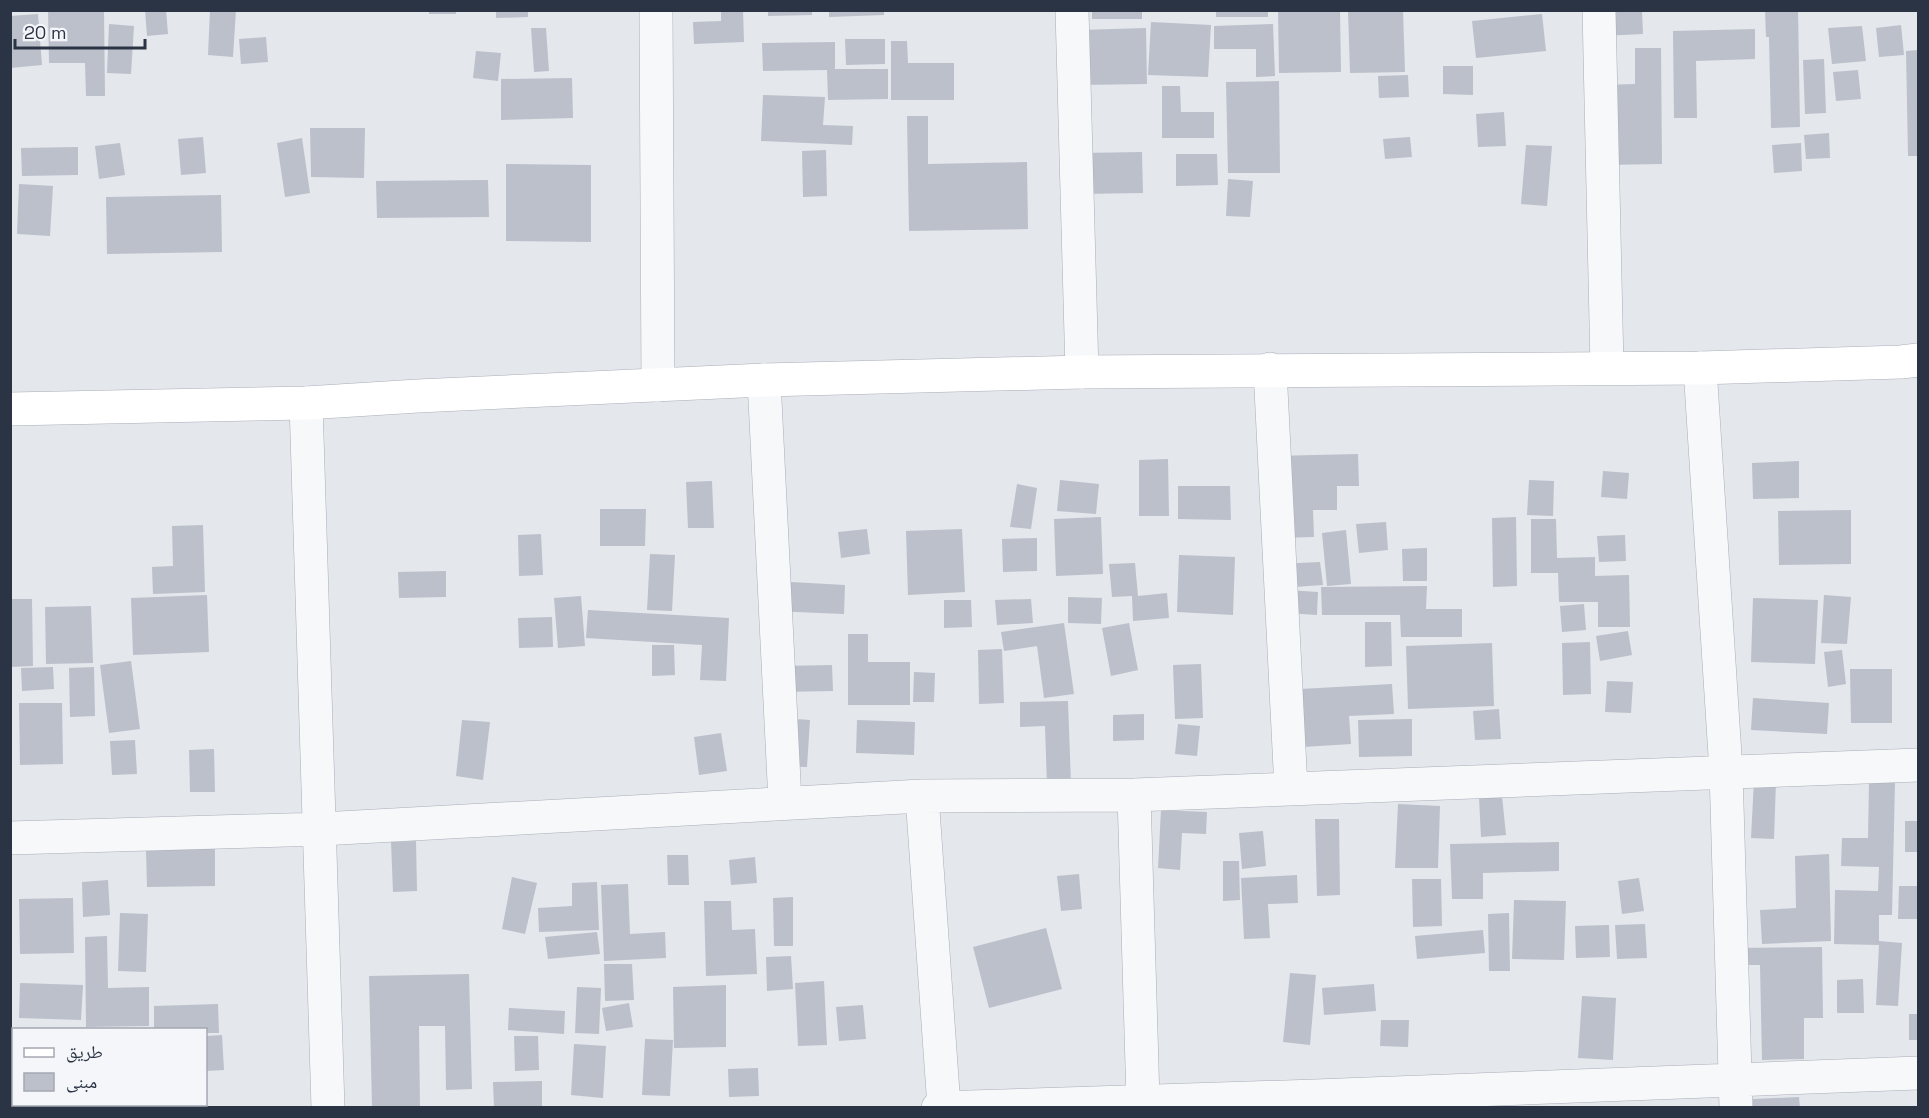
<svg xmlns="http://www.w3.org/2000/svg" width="1929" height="1118" font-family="'Space Grotesk','Noto Naskh Arabic',sans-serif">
<rect width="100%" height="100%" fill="#e4e7ec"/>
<!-- building -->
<path fill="#bbc0ca" d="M48,10H104L105,96H86L85,63H49Z
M145,10H166L168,34L147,36Z
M210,10H236L233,57L208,55Z
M429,10H456V14H429Z
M496,10H528V17L496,18Z
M721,10H743L744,42L694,44L693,22L721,21Z
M768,10H812V15L768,16Z
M829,10H884V15L829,17Z
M1092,10H1142V19H1092Z
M1216,10H1268V17H1216Z
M1278,10H1340L1341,72L1279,73Z
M1348,10H1403L1405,72L1350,73Z
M1601,10H1642L1643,34L1602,36Z
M1765,10H1798L1800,127L1771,128L1769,37H1766Z
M38,14L42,65L10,68V16Z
M1542,14L1546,51L1476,58L1472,21Z
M1151,22L1211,25L1208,77L1148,75Z
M109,24L134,26L131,74L107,73Z
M1273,24L1275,76L1256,77V49H1214V26Z
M1901,25L1904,55L1879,57L1876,28Z
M1862,26L1866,61L1832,64L1828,28Z
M531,28H546L549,71L534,72Z
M1146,28L1147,84L1081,85L1080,30Z
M1755,29V59L1696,61L1697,118H1674L1673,31Z
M266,37L268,62L241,64L239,39Z
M845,39H885V64L846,65Z
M891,41H907L908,63H954V100H891Z
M835,42V69H888V99L828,100L827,70L763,71L762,43Z
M1635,48H1661L1662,164L1602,165V85L1635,84Z
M1918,50V156H1908L1906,51Z
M476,51L501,53L498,81L473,78Z
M1824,59L1826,113L1805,114L1803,60Z
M1443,66H1473V95L1443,94Z
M1858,70L1861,99L1836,101L1833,72Z
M1408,75L1409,97L1379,98L1378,76Z
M572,78L573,118L501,120V79Z
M1279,81L1280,173H1228L1226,82Z
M1162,86H1180L1181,112H1214V138H1162Z
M763,95L825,97L823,125L853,126L852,145L761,141Z
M1504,112L1506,146L1478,147L1476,114Z
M907,116H928V164L1027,162L1028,229L909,231Z
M310,128H365L364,178L311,177Z
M1829,133L1830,158L1806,159L1804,135Z
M203,137L206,173L181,175L178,139Z
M1410,137L1412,157L1385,159L1383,139Z
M302,138L310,193L285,197L277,143Z
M120,143L125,175L99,179L95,146Z
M1801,143L1802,171L1774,173L1772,145Z
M1526,145L1552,146L1547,206L1521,204Z
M78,147V175L22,176L21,148Z
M826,150L827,196L803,197L802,151Z
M1142,152L1143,193L1081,194L1080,153Z
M1176,154H1217L1218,185L1176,186Z
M506,164L591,165V242L506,241Z
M1228,179L1253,181L1250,217L1226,216Z
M488,180L489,217L377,218L376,181Z
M19,184L53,186L50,236L17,234Z
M221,195L222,252L107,254L106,197Z
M1358,454L1359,486H1337V510H1313L1314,537L1274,538L1273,456Z
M1168,459L1169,516H1139V460Z
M1799,461V498L1753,499L1752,463Z
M1603,471L1629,473L1627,499L1601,497Z
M1060,480L1099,484L1096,514L1057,511Z
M1529,480L1554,481L1553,516L1527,515Z
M712,481L714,528H688L686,482Z
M1017,484L1037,488L1031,529L1010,527Z
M1178,486H1230L1231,520L1178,519Z
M600,509H646L645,546H600Z
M1851,510V564L1779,565L1778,511Z
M1101,517L1103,574L1056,576L1054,519Z
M1516,517L1517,586L1493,587L1492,518Z
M1531,519H1556L1557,558L1595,557V576L1629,575L1630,627H1598V602H1559L1558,573H1531Z
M1386,522L1388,550L1359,553L1356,524Z
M203,525L205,592L153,594L152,567L173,566L172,526Z
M867,529L870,554L841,558L838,532Z
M962,529L965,592L908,595L906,531Z
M1346,530L1351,584L1327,586L1322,533Z
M541,534L543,575L519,576L518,535Z
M1625,535L1626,561L1599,562L1597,536Z
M1037,538V571L1003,572L1002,539Z
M1427,548V581H1403L1402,549Z
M650,554L675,555L672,611L647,610Z
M1179,555L1235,557L1233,615L1177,612Z
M1320,562L1323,585L1280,588L1278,564Z
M1135,563L1138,596L1167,593L1169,618L1133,621L1132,596L1112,597L1109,564Z
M446,571V597L399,598L398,572Z
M773,581L845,585L844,614L772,611Z
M1427,586L1426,609H1462V637H1401L1400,615H1322L1321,587Z
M1287,590L1318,592L1317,615L1285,613Z
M207,595L209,652L133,655L131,598Z
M1824,595L1851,597L1847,644L1821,643Z
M581,596L585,646L558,648L554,598Z
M1068,597L1102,598L1101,624L1068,623Z
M1753,598L1818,600L1815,664L1751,662Z
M10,599H32L33,666L10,667Z
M1031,599L1033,623L997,625L995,600Z
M944,600H971L972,627L944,628Z
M1584,604L1586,630L1562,632L1560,606Z
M91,606L93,663L46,664L45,607Z
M588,610L729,618L726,681L700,680L702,645L586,638Z
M552,617L553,647L519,648L518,618Z
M1365,622H1391L1392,666L1365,667Z
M1064,623L1074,694L1044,698L1037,646L1004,651L1001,632Z
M1129,623L1138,670L1111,676L1102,628Z
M1628,631L1632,655L1600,661L1596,636Z
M848,634H868V662H910V705H848Z
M1590,642L1591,694L1563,695L1562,643Z
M1492,643L1494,706L1408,709L1406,646Z
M652,645H674L675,675L652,676Z
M1002,649L1004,703L979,704L978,650Z
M1842,650L1846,684L1828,687L1824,652Z
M131,661L140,729L109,733L100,665Z
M1201,664L1203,718L1175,719L1173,665Z
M832,665L833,691L780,692V666Z
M53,667L54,689L22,691L21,668Z
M94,667L95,716L70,717L69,668Z
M1850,669H1892V723H1851Z
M914,672L935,673L934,702H913Z
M1607,681L1633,682L1631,713L1605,712Z
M1392,684L1394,714L1349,716L1351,744L1303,747L1300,689Z
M1753,698L1829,703L1827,734L1751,730Z
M1068,701L1071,784L1047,785L1045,726L1020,727V702Z
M19,703H62L63,764L20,765Z
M1499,709L1501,739L1475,740L1473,711Z
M1144,714V740L1113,741V715Z
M782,718L810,720L807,767L779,766Z
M1412,719V756L1359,757L1358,720Z
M462,720L490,722L483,780L456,776Z
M857,720L915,722L914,755L856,753Z
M1178,724L1200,726L1197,756L1175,754Z
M721,733L727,771L699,775L694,737Z
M135,740L137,774L112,775L110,741Z
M214,749L215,792H190L189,750Z
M1754,780L1776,781L1774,839L1751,838Z
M1869,781H1895L1892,915H1879V941L1902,943L1898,1006L1876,1005L1879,945L1834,944L1835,890L1878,891L1879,867L1841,866L1842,838H1868Z
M1502,796L1506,835L1481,837L1479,798Z
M1398,804L1440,806L1438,868H1395Z
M1161,810L1207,812L1206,834L1182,833L1180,870L1158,868Z
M1315,819H1339L1340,895L1317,896Z
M1905,821H1918V852H1905Z
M1263,831L1266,866L1242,869L1239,833Z
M416,841L417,891L393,892L391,842Z
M1559,842V871L1483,873V899H1452L1450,844Z
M215,848V886L147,887L146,850Z
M1829,854L1831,941L1762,944L1760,910L1796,908L1795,856Z
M667,855H688L689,885H668Z
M755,857L757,883L731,885L729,860Z
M1223,861H1239L1240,900L1223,901Z
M1079,874L1082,909L1061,911L1057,876Z
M1297,875L1298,903L1268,904L1270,938L1244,939L1241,878Z
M512,877L537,883L525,934L502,929Z
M1639,878L1644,911L1622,914L1618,881Z
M1412,879H1441L1442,926L1413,927Z
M108,880L110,915L83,917L82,882Z
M597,882L599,930L539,932L538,908L572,906V883Z
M628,884L630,934L665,932L666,958L604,961L601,885Z
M1899,886H1918V919H1898Z
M793,897V946H774L773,898Z
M73,898L74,953L20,954L19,899Z
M1514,900L1566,901L1564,960L1512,959Z
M704,901H731L732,930L755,929L757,974L706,976Z
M120,913L148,914L146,972L118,971Z
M1509,913L1510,971H1489L1488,914Z
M1645,924L1647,958L1617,959L1615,925Z
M1609,925L1610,957L1576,958L1575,926Z
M1046,928L1062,989L989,1008L973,947Z
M1483,930L1485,953L1417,959L1415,936Z
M597,932L600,954L548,959L545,937Z
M107,936L108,988L149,987V1026L86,1027L85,937Z
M1822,947L1823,1018H1804V1059L1762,1060L1760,965H1732V948Z
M791,956L793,989L767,991L766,957Z
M604,964H632L634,1000L605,1001Z
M1290,973L1316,975L1310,1045L1283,1042Z
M469,974L472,1089L446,1090L445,1026H419L420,1108H372L369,976Z
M1863,979L1864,1013H1837V980Z
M824,981L827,1045L798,1046L795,983Z
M20,983L83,985L81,1020L19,1018Z
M1374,984L1376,1011L1324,1015L1322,988Z
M726,985V1047L674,1048L673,987Z
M577,987L601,988L599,1034L575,1033Z
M1582,996L1616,998L1613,1060L1578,1058Z
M629,1003L633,1027L606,1031L602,1008Z
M218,1004L219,1033H206V1030H154V1006Z
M863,1005L866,1039L839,1041L836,1007Z
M509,1008L565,1011L564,1034L508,1030Z
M1909,1014H1918V1040H1909Z
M1381,1020H1409L1408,1047L1380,1046Z
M222,1035L224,1070L206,1071V1036Z
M514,1036H538L539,1070L515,1071Z
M645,1039L673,1040L670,1096L642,1095Z
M574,1044L606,1046L603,1098L571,1095Z
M758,1068L759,1096L729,1097L728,1069Z
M542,1081V1108H494L493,1082Z
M1799,1097L1800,1108H1753V1099Z"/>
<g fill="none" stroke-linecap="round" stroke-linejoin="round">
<!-- street casing -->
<g stroke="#a9aeb7" stroke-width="34">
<path id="street" d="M656,10L658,385
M1072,10L1082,372
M1599,10L1607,367
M1700,368L1726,771L1736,1108
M1270,369L1291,789
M764,380L785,802
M306,403L328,1108
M1134,795L1143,1100
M922,796L944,1107
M10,838L321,829L922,796L1134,795L1918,765
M938,1108L1315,1096L1918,1073"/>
</g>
<!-- secondary casing -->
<g stroke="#a9aeb7" stroke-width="34">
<path id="secondary" d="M10,409L306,403L418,396L764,380L1082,372L1700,368L1901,362L1918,360"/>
</g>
<!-- street -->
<use href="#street" stroke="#f7f8fa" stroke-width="33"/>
<!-- secondary -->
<use href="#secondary" stroke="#fff" stroke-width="33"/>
</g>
<!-- border -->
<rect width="1929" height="1118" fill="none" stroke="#2b3445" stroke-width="24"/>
<!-- legend -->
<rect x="12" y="1028" width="195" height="78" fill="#f4f6f9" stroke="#a4a8b1" stroke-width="1.5"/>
<rect x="24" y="1048" width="30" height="9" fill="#ffffff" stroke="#a4a8b1" stroke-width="1.5"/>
<text x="66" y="1058" font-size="18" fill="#2b3445">طريق</text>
<rect x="24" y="1073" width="30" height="18" fill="#bbc0ca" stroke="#a4a8b1" stroke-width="1.5"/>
<text x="66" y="1088" font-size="18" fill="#2b3445">مبنى</text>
<!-- scale -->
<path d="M15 39v9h130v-9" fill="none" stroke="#2b3445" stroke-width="3"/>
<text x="24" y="39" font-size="18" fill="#2b3445" stroke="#f4f6f9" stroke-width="4.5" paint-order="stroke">20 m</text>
</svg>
